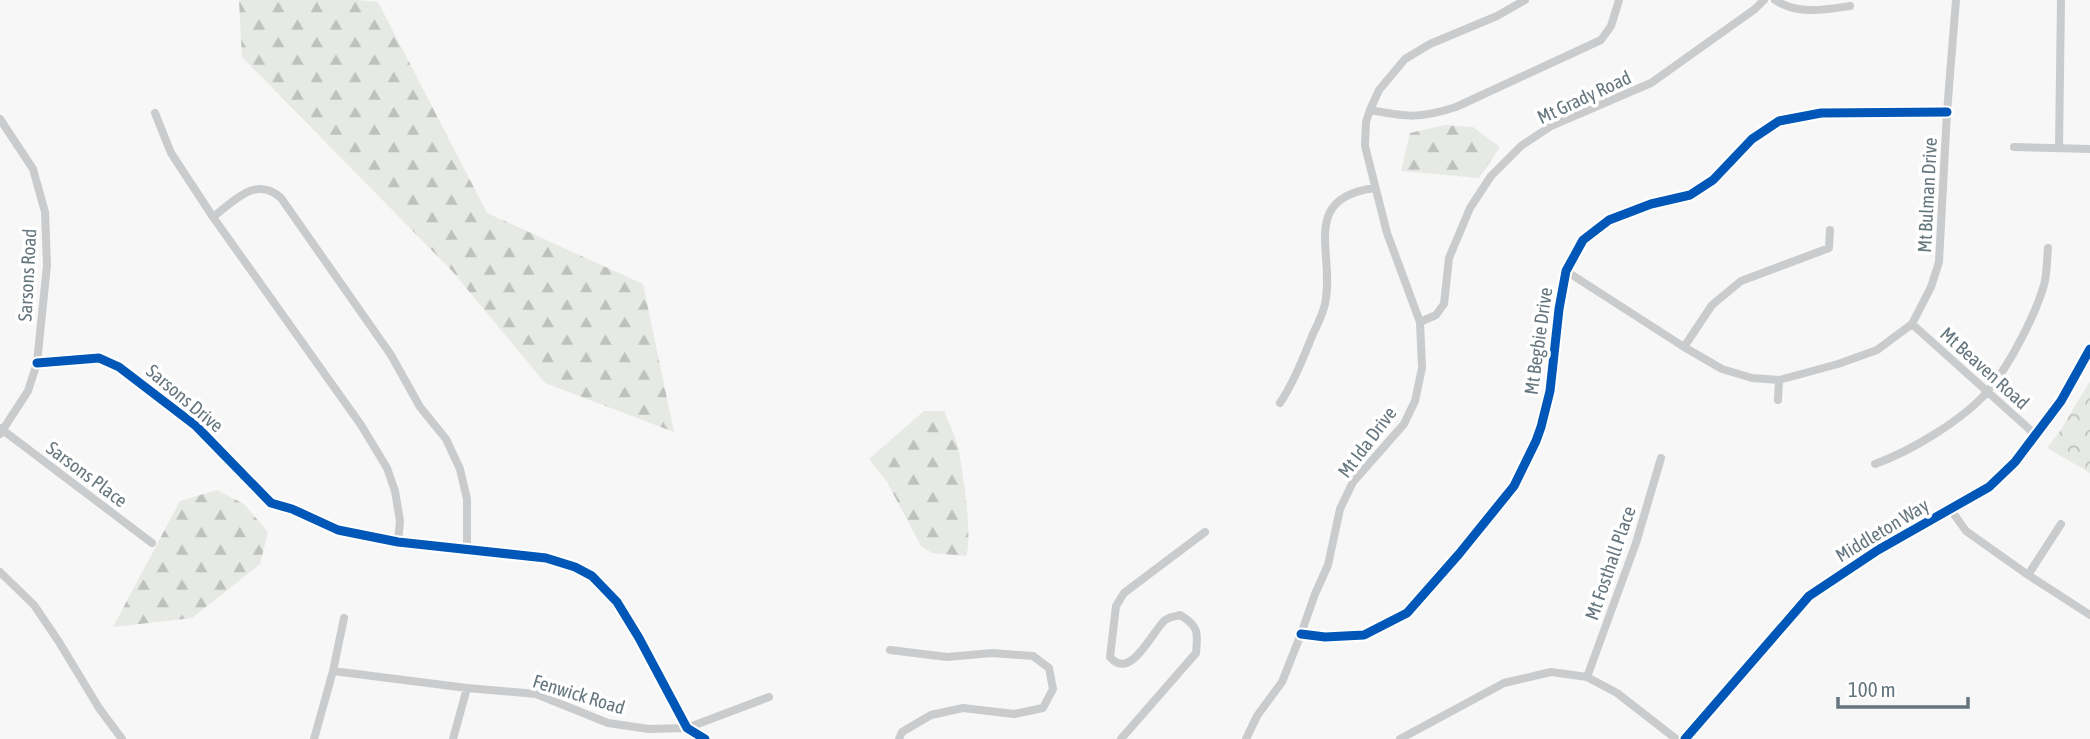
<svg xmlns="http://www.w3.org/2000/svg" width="2090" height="739" font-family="'Asap Condensed',sans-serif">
<defs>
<pattern id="forest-firs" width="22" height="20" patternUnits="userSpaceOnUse" patternTransform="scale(1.75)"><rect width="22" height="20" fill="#e6e9e4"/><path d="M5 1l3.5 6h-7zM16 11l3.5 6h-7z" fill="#bec1be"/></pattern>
<pattern id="park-crowns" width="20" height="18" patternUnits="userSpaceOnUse" patternTransform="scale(1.75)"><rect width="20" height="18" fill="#e6e9e4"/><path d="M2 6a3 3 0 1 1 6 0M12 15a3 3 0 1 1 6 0" fill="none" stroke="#bec1be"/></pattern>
</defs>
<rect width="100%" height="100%" fill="#f7f7f7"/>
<!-- forest -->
<path fill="url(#forest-firs)" d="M239,0H357L378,2L487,213L643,284L674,432L545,383L453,272L242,57Z
M1445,125L1473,127L1500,147L1479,178L1401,171L1410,133Z
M924,411H944C949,424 957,438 959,452C963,471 973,541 966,556L932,553L921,546L887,482L869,459Z
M217,490L244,504L268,532L260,564L192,618L113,627L180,501Z"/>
<!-- park -->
<path fill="url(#park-crowns)" d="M2090,381V473L2047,448L2060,431Z"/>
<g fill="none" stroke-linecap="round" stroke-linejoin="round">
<!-- street -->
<path stroke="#cacbcc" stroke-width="8" d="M1775,0C1798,15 1824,10 1850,6
M1370,110C1408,117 1419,119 1456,107L1601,40L1611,26L1619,0
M155,113L171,153L213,217L361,425L387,468L395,491L400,521L398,542
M0,119L33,169L45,212L47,265L37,363L28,391L0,434
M2014,147L2090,149
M2059,148L2061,0
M213,217C234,201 256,175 281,198L391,355L420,407L446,439L460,469L467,499V549
M1566,271L1684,347L1722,369L1752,378L1779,380L1838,364L1877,350L1912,324L1931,287L1939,262L1947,112L1956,0
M1420,322L1436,315L1444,304L1449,258L1470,208L1491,176L1521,146L1551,126L1651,83L1755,9L1764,0
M1912,324L2037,436
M1684,347L1712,305L1741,281L1829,248L1830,230
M37,363L99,358L119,367L196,426L271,503L292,509L338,530L398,542L546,558L575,567L592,576L617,602L639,638L687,728L705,739
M1778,400L1779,380
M1280,403C1294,382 1303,358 1313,334C1317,325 1323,314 1325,304C1336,254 1298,198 1375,188
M0,428L152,543
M1875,464C1911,451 1963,420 1988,391C2009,366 2037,313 2045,281C2047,270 2047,259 2048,248
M1951,510L1966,531L2028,575L2090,615
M0,572L34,605L59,642L99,708L122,739
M2028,575L2061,524
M1301,634L1325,637L1364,635L1407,613L1459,554L1514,486L1536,441L1541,427L1550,391L1559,309L1566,271L1583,240L1609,220L1651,204L1690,195L1713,180L1752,139L1779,121L1821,113L1947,112
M890,650L947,657L992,653L1033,656L1049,668L1053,689L1043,708L1014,714L963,708L931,715L902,732L899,739
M333,671L467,688L536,694L608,723L649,729L687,728L769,697
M1587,677L1636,543L1661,458
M314,739L333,671L344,618
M453,739L467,688
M1121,739L1196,653C1198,633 1199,626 1180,615C1174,617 1168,617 1164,621C1151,634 1130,681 1110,657L1116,606L1124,593L1205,532
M1246,739L1257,716L1282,682L1301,634L1315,594L1328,565L1340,509L1353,482L1404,424L1415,401L1422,368L1420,322L1387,233L1365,146L1366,122L1370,110L1379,90L1405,59L1430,44L1497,16L1525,0
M1400,739L1504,683L1551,672L1587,677L1617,693L1676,739"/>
<!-- secondary -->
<path stroke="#dedfe0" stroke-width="12" d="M1685,739L1809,596L1878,550L1989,487L2015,462L2061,401L2090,349"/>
<!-- cycleway casing -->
<g stroke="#fff" stroke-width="13">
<path id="cycleway" d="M37,363L99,358L119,367L196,426L271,503L292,509L338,530L398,542L546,558L575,567L592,576L617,602L639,638L687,728L705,739
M1301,634L1325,637L1364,635L1407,613L1459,554L1514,486L1536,441L1541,427L1550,391L1559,309L1566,271L1583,240L1609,220L1651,204L1690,195L1713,180L1752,139L1779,121L1821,113L1947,112
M1685,739L1809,596L1878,550L1989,487L2015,462L2061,401L2090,349"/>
</g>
<!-- cycleway -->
<use href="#cycleway" stroke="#0057b8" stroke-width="9"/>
</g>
<g text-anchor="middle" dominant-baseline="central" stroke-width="7" stroke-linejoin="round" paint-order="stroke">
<!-- street labels -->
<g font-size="19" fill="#65767f" stroke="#fff">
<text transform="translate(1584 97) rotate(-25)">Mt Grady Road</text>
<text transform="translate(1927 195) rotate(-87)">Mt Bulman Drive</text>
<text transform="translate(27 275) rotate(-87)">Sarsons Road</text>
<text transform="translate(1538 341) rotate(-82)">Mt Begbie Drive</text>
<text transform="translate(1985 368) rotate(42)">Mt Beaven Road</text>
<text transform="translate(185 398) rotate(40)">Sarsons Drive</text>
<text transform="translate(1367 442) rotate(-53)">Mt Ida Drive</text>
<text transform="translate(87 474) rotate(37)">Sarsons Place</text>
<text transform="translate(1882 530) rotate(-31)">Middleton Way</text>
<text transform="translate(1610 563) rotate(-71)">Mt Fosthall Place</text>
<text transform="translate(579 694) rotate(17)">Fenwick Road</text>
</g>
</g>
<!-- scale -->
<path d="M1838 697v10h130v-10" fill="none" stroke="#65767f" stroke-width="3.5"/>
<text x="1848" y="697" font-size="21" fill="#65767f" stroke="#ffffff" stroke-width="5" paint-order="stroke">100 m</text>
</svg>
